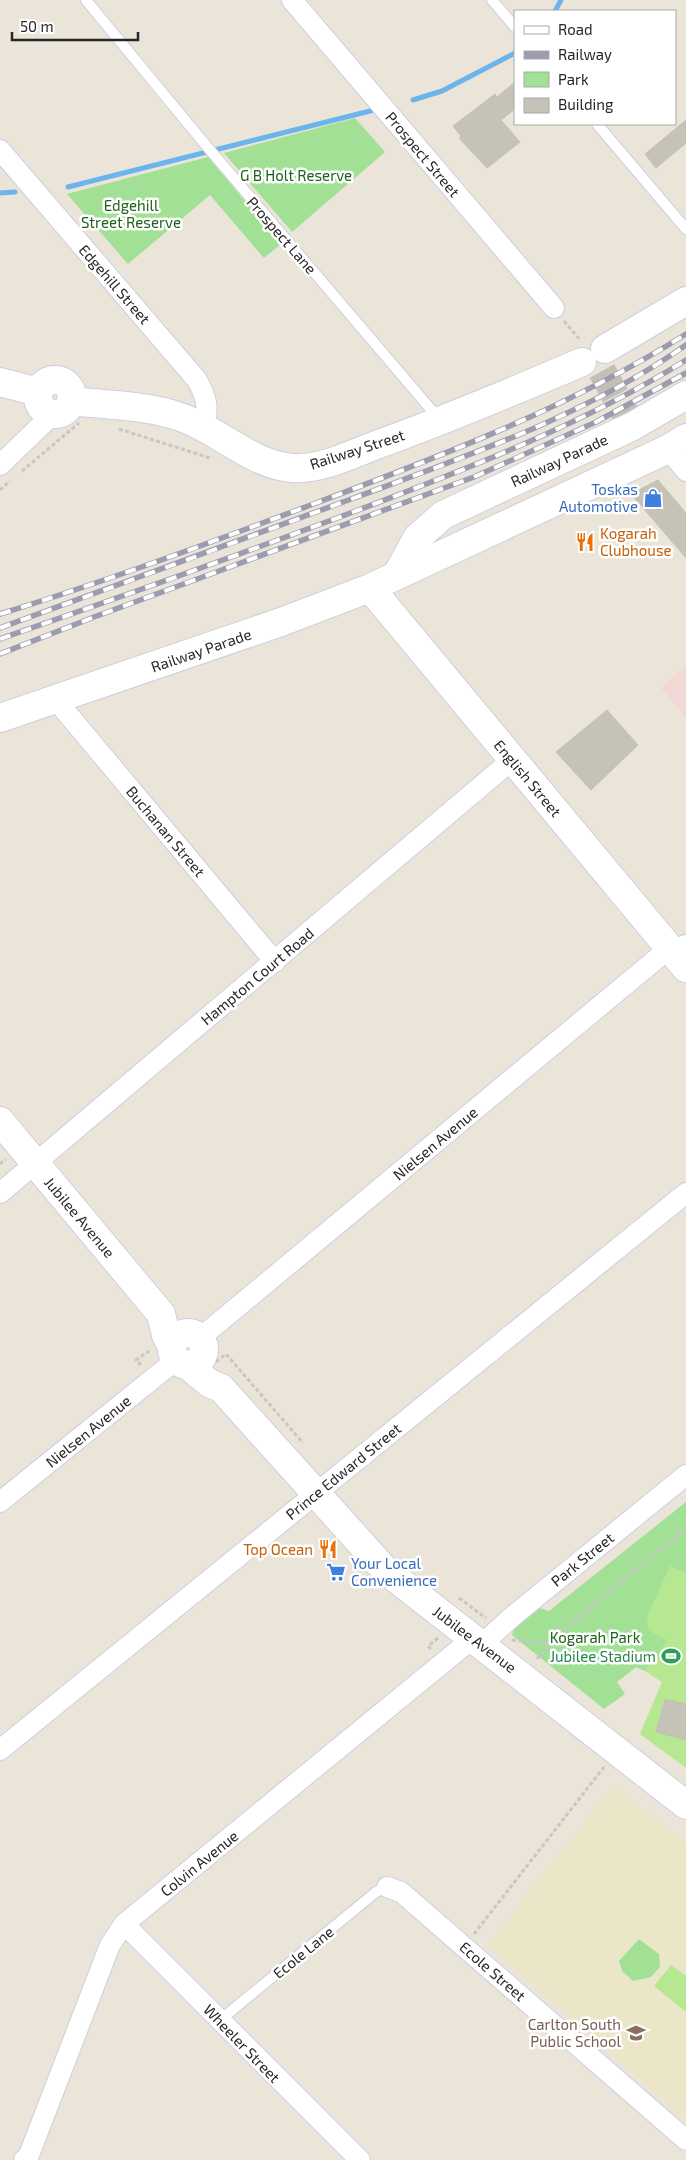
<svg xmlns="http://www.w3.org/2000/svg" width="686" height="2160" font-family="'Exo 2',sans-serif">
<rect width="100%" height="100%" fill="#eae5d8"/>
<!-- education -->
<path fill="#ece6c8" d="M612,1787L686,1843V2120L488,1945Z"/>
<!-- medical -->
<path fill="#f1d8d5" d="M686,666V718L661,688Z"/>
<!-- green -->
<path fill="#a2e095" d="M355,118L385,152L292,232L224,153Z
M208,157L281,244L264,258L210,195L128,264L67,194Z
M686,1502V1573L670,1567L668,1641L645,1671L636,1667L617,1682L625,1694L604,1709L512,1635L515,1626L536,1607L549,1611Z
M639,1939L659,1954L660,1967L651,1977L633,1981L622,1971L619,1961Z"/>
<!-- pitch -->
<path fill="#b5e891" d="M670,1566L686,1573V1768L640,1734L662,1682L645,1671L667,1641L648,1630L647,1616Z
M671,1965L686,1976V2012L654,1986Z"/>
<g fill="none" stroke-linecap="round" stroke-linejoin="round">
<!-- stream -->
<path stroke="#6cb5ec" stroke-width="5" d="M555,11L561,0
M413,100L442,91L515,53
M68,187L374,110
M0,193L15,192"/>
</g>
<!-- building -->
<path fill="#c5c2b8" stroke="#c5c1b3" d="M515,82V109L501,120L520,142L487,168L459,138L461,136L453,126L495,94L497,97Z
M686,120V143L656,168L645,154Z
M658,480L686,513V558L631,494Z
M607,710L638,745L591,790L556,752Z
M665,1699L686,1704V1740L656,1732Z"/>
<g fill="none" stroke-linecap="round" stroke-linejoin="round">
<!-- secondary-tunnel -->
<path stroke="#c3bfb5" stroke-width="28" stroke-dasharray="28 14" stroke-linecap="butt" d="M602,371L626,415"/>
<!-- lane casing -->
<g stroke="#cecee0" stroke-width="12">
<path id="lane" d="M86,0L204,143L440,420
M492,0L515,27
M597,124L686,229
M220,2020L376,1892L387,1887"/>
</g>
<!-- street casing -->
<g stroke="#cecee0" stroke-width="22">
<path id="street" d="M292,0L554,308
M0,150L197,380C207,398 209,408 204,427
M668,449L686,471
M0,465L54,413
M56,700L275,962
M0,1193L513,759
M200,1338L660,956L686,945
M0,1502L176,1360
M481,1645L513,1616L686,1475
M0,1750L686,1193
M387,1887L401,1892L686,2140
M124,1924L360,2160
M24,2160L29,2155L110,1945L124,1924L472,1639"/>
</g>
<!-- secondary casing -->
<g stroke="#cecee0" stroke-width="30">
<path id="secondary" d="M605,349L686,301
M38 397a17 17 0 1 1 34 0a17 17 0 1 1-34 0Z
M0,382L39,392
M71,401C107,405 148,405 183,418C219,431 253,465 292,468C320,470 350,455 376,445C445,420 514,391 582,362
M398,573L417,538L443,515L633,426L686,395
M370,588L686,968
M0,718L281,622L370,588L668,449L686,438
M0,1121L161,1314L166,1335L172,1347
M172 1349a16 16 0 1 1 32 0a16 16 0 1 1-32 0Z
M186,1364L209,1383L221,1388L385,1570L686,1805"/>
</g>
<!-- path -->
<path stroke="#c7c7c7" stroke-width="3" stroke-dasharray="4 2.5" stroke-linecap="butt" d="M564,321L581,341
M119,429L210,458
M22,471L79,423
M0,490L10,481
M0,1164L6,1159
M216,1362L226,1354L303,1443
M141,1365L136,1360L149,1351
M459,1598L486,1618
M512,1640L551,1644
M431,1649L428,1646L438,1638
M537,1659L566,1628L686,1528
M474,1934L604,1767"/>
<!-- lane -->
<use href="#lane" stroke="#fff" stroke-width="10"/>
<!-- street -->
<use href="#street" stroke="#fff" stroke-width="20"/>
<!-- secondary -->
<use href="#secondary" stroke="#fff" stroke-width="28"/>
<!-- rail casing -->
<g stroke="#9c9cb1" stroke-width="5.5">
<path id="rail" d="M0,614C107,581 212,542 316,503C444,455 570,407 686,334
M0,628C118,585 236,542 354,498C467,456 587,415 686,345
M0,639C118,598 236,556 353,512C467,469 582,425 686,360
M0,654L94,617L474,477L596,422L686,373"/>
</g>
<!-- rail -->
<use href="#rail" stroke="#fff" stroke-width="4" stroke-dasharray="11" stroke-linecap="butt"/>
</g>
<!-- icons -->
<defs>
<g id="shop-bare" transform="scale(1.5)"><path d="M-5-2.5h2.3a2.7 3.5 0 0 1 5.4 0H5L5.5 6h-11ZM-1.5-2.5h3a1.5 2.3 0 0 0-3 0Z" fill="#3f7fe0" stroke="#fff" stroke-width="2.5" paint-order="stroke"/></g>
<g id="restaurant-bare" transform="scale(1.5)"><path d="M-5-6h1v4h1v-4h1v4h1v-4h1v5L-1.5 .5V6h-2V.5L-5-1ZM5-6V6H3V1.5H1.5Q1.5-4 5-6Z" fill="#e8710a" stroke="#fff" stroke-width="2.5" paint-order="stroke"/></g>
<g id="supermarket-bare" transform="scale(1.5)"><path d="M-6-5.5h2.5l.6 2H6L4.5 2H-2.5L-4.4-4H-6ZM-1.5 3.2a1.3 1.3 0 1 0 .1 0ZM3 3.2a1.3 1.3 0 1 0 .1 0Z" fill="#3f7fe0" stroke="#fff" stroke-width="2.5" paint-order="stroke"/></g>
<g id="stadium-bare" transform="scale(1.5)"><path d="M0-5a6.5 5 0 1 0 0 10a6.5 5 0 1 0 0-10ZM-3.5-1.8h7v3.6h-7Z" fill="#2e9e5b" stroke="#fff" stroke-width="2.5" paint-order="stroke"/></g>
<g id="school-bare" transform="scale(1.5)"><path d="M0-5L7-2L0 1L-7-2ZM-4 1L0 2.5L4 1V4Q0 6-4 4Z" fill="#8d6e63" stroke="#fff" stroke-width="2.5" paint-order="stroke"/></g>
</defs>
<g fill-rule="evenodd">
<use href="#shop-bare" x="653" y="498"/>
<use href="#restaurant-bare" x="585" y="542"/>
<use href="#restaurant-bare" x="328" y="1549"/>
<use href="#supermarket-bare" x="336" y="1572"/>
<use href="#stadium-bare" x="671" y="1656"/>
<use href="#school-bare" x="636" y="2033"/>
</g>
<g text-anchor="middle" dominant-baseline="central" stroke-width="5" stroke-linejoin="round" paint-order="stroke">
<!-- street labels -->
<g font-size="15" fill="#272727" stroke="#fff">
<text transform="translate(423 154) rotate(50)">Prospect Street</text>
<text transform="translate(282 235) rotate(49)">Prospect Lane</text>
<text transform="translate(115 284) rotate(49)">Edgehill Street</text>
<text transform="translate(357 449) rotate(-18)">Railway Street</text>
<text transform="translate(559 460) rotate(-25)">Railway Parade</text>
<text transform="translate(201 650) rotate(-19)">Railway Parade</text>
<text transform="translate(528 778) rotate(50)">English Street</text>
<text transform="translate(166 831) rotate(50)">Buchanan Street</text>
<text transform="translate(257 976) rotate(-40)">Hampton Court Road</text>
<text transform="translate(435 1143) rotate(-40)">Nielsen Avenue</text>
<text transform="translate(80 1217) rotate(50)">Jubilee Avenue</text>
<text transform="translate(88 1431) rotate(-39)">Nielsen Avenue</text>
<text transform="translate(343 1471) rotate(-39)">Prince Edward Street</text>
<text transform="translate(582 1559) rotate(-39)">Park Street</text>
<text transform="translate(475 1639) rotate(37)">Jubilee Avenue</text>
<text transform="translate(199 1863) rotate(-39)">Colvin Avenue</text>
<text transform="translate(303 1952) rotate(-39)">Ecole Lane</text>
<text transform="translate(493 1971) rotate(41)">Ecole Street</text>
<text transform="translate(242 2043) rotate(46)">Wheeler Street</text>
</g>
<!-- park labels -->
<g font-size="15" fill="#1d611a" stroke="#fff">
<text x="296" y="175">G B Holt Reserve</text>
<text x="131" y="205">Edgehill<tspan x="131" dy="17">Street Reserve</tspan></text>
<text x="595" y="1637">Kogarah Park</text>
</g>
<!-- shop labels -->
<g font-size="15" fill="#366cbe" stroke="#fff" text-anchor="end">
<text x="638" y="489">Toskas<tspan x="638" dy="17">Automotive</tspan></text>
<text x="351" y="1563" text-anchor="start">Your Local<tspan x="351" dy="17">Convenience</tspan></text>
</g>
<!-- food labels -->
<g font-size="15" fill="#c56008" stroke="#fff" text-anchor="start">
<text x="600" y="533">Kogarah<tspan x="600" dy="17">Clubhouse</tspan></text>
<text x="313" y="1549" text-anchor="end">Top Ocean</text>
</g>
<!-- leisure labels -->
<g font-size="15" fill="#27864d" stroke="#fff" text-anchor="end">
<text x="656" y="1656">Jubilee Stadium</text>
</g>
<!-- education labels -->
<g font-size="15" fill="#785e54" stroke="#fff" text-anchor="end">
<text x="621" y="2024">Carlton South<tspan x="621" dy="17">Public School</tspan></text>
</g>
</g>
<!-- legend -->
<rect x="514" y="10" width="162" height="115" fill="#ffffff" stroke="#a9a9a9"/>
<rect x="524" y="26" width="25" height="8" fill="#ffffff" stroke="#a9a9a9"/>
<text x="558" y="35" font-size="15" fill="#272727">Road</text>
<rect x="524" y="51" width="25" height="8" fill="#9c9cb1" stroke="#a9a9a9"/>
<text x="558" y="60" font-size="15" fill="#272727">Railway</text>
<rect x="524" y="72" width="25" height="15" fill="#a2e095" stroke="#a9a9a9"/>
<text x="558" y="85" font-size="15" fill="#272727">Park</text>
<rect x="524" y="98" width="25" height="15" fill="#c5c2b8" stroke="#a9a9a9"/>
<text x="558" y="110" font-size="15" fill="#272727">Building</text>
<!-- scale -->
<path d="M12 32v8h126v-8" fill="none" stroke="#272727" stroke-width="2.5"/>
<text x="20" y="32" font-size="15" fill="#272727" stroke="#ffffff" stroke-width="4" paint-order="stroke">50 m</text>
</svg>
